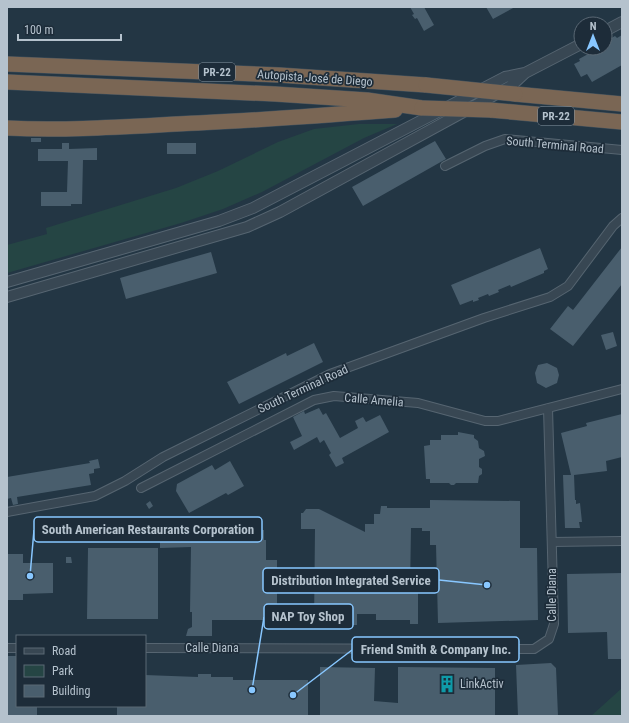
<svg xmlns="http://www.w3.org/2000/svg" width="629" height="723" font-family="'Roboto Condensed',sans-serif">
<rect width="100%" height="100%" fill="#233644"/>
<!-- green -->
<path fill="#254544" d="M359,124H397L364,138L262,192L223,209L181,223L7,273V245L47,234L46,228L176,188L218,171L278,142L314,129Z
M622,688V716H591Z"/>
<!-- building -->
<path fill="#495e6d" d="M410,7H424L434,25L424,31L417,18L415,19L412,15L414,14Z
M486,7H515L493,19Z
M622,35V65L592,82L587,74L581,77L574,64L580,61L579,59L599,48H605V45L608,43L606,41L615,36L617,38Z
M31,138H41V142H31Z
M435,141L446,159L363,206L352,187Z
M62,143H69V149L97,148V160H83L82,204H71V206H41V192H67L68,161H38V149H62Z
M167,143H196V154H167Z
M622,247V284L573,346L550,329L568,306L573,310Z
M540,248L548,269L544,271V273L511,287L510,285L498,290L499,292L489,296L488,294L478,298L479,300L473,302V300L460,305L451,285Z
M211,252L217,273L126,299L120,278Z
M613,332L617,346L606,350L601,335Z
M314,343L323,362L239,404L227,382L286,353L287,356Z
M547,363L557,368L559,375L557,383L546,388L537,383L535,373L538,365Z
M319,408L323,415L326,413L340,438L358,428L355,421L363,417L366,422L380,415L389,432L342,458L344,463L336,467L329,455L331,453L324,440L320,443L317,437L294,450L290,442L302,436L293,417L304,411L305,414Z
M622,414V457L606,461L607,471L574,475L575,500H576V504L580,503L582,522H579L580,528H565L563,475H571L561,433L587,426L586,423Z
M458,432L474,435V438L478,441L479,448L484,451L485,456L479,459V467L482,469V474L479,476L478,483H456L454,485H451L449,483H430V479H426L424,446L430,445V440H441V435H458Z
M98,459L100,468L94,469V473L89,474L91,485L17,497L18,504L13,505L11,498L7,499V477L90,463L89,461Z
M230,461L244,486L228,495L226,493L189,513L176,491L177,484L212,465L215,470Z
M430,500L520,501V548H537L538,620L438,623L436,545H430V531H422V528H411L410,590L418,589V624H410V620H376V614H357V625H314L315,529H301V513H303L306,509H319L365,532V524H374V514H380L381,506H387V508H430Z
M150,501L153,506L149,509L146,504Z
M236,519H260V530H264V540H266V560H277V620H212V636H186L188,629L192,627V612H190L191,547L160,548V536L170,534V520H213V540H235Z
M88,548H158V619H87Z
M7,554H23V563H53V593L23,594V600H7Z
M66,557H71L72,563H66Z
M622,573V659H608L607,632L568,633L567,574Z
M7,656H17V706H37V716H7Z
M551,663L556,668L558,716H518L516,665Z
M320,667L375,668L374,701L398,703V667L495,668V716H320Z
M198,674H211V677H233V680H308V716H117V706H145V675L198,677Z"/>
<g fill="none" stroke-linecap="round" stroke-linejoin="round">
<!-- minor casing -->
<g stroke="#566571" stroke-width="10">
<path id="minor" d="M445,166L485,146L505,139L622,150
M141,488L314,400L334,396L418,403L485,421H498L622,389
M7,512L95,496L125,481L163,457L330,374L484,318L550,297L568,286L613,226L622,218
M552,542L622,541
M7,648H17
M145,648L534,649L549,639L554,624L548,408"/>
</g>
<!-- tertiary casing -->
<g stroke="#566571" stroke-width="12">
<path id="tertiary" d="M605,31L622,22
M7,282L219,221L253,208L505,77L525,73L581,44
M7,297L247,227L280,212L511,86L525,73"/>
</g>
<!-- motorway casing -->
<g stroke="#43525e" stroke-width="16">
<path id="motorway" d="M7,64L279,75L426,85
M7,82L275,94L367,100L422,108
M515,94L622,104
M490,110L622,122
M7,128C71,131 134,126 198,123C264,120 329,115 395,110"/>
</g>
<!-- minor -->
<use href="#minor" stroke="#384753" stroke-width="8"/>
<!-- tertiary -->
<use href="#tertiary" stroke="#384753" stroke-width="10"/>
<!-- motorway -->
<use href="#motorway" stroke="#7a6654" stroke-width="15"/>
<!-- motorway-bridge casing -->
<g stroke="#43525e" stroke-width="16" stroke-linecap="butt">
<path id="motorway-bridge" d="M426,85L515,94
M422,108L490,110"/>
</g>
<!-- motorway-bridge -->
<use href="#motorway-bridge" stroke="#7a6654" stroke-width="15"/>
</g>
<!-- icons -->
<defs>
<g id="building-bare" transform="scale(1.38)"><path d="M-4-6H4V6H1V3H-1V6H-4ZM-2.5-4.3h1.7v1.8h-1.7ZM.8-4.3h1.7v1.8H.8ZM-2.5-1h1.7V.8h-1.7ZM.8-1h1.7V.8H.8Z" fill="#0f9aa8" stroke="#1d2c39" stroke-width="2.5" paint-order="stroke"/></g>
</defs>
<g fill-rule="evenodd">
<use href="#building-bare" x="447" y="684"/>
</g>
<g text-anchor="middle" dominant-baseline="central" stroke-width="3.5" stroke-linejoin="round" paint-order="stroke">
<!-- shield labels -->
<g fill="#1d2c39" stroke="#8795a1" stroke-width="1">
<rect x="199" y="63" width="36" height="18" rx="3"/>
<rect x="538" y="107" width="36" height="18" rx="3"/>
</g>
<g font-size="11" font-weight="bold" fill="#b5c2cd">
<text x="217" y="72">PR-22</text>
<text x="556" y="116">PR-22</text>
</g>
<!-- street labels -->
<g font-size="12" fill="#b5c2cd" stroke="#1d2c39">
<text transform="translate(315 78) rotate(4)">Autopista José de Diego</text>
<text transform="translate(555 145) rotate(5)">South Terminal Road</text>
<text transform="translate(303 389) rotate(-25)">South Terminal Road</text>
<text transform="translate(374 400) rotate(5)">Calle Amelia</text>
<text transform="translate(552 595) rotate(-90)">Calle Diana</text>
<text x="212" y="648">Calle Diana</text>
</g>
<!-- poi labels -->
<g font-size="12" fill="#b5c2cd" stroke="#1d2c39" text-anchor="start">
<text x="460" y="684">LinkActiv</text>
</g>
</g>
<!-- callouts -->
<path fill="none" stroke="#88c7ff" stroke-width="1.5" d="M30 576L34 530M487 585L439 580M252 690L264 617M293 695L352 650"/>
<g fill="#88c7ff" stroke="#1d2c39" stroke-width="1.5">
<circle cx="30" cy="576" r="4"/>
<circle cx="487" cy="585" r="4"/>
<circle cx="252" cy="690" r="4"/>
<circle cx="293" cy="695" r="4"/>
</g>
<g fill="#1d2c39" stroke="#88c7ff" stroke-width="1.5">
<rect x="34" y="517" width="228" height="25" rx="4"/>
<rect x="263" y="568" width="176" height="25" rx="4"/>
<rect x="264" y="604" width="89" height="25" rx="4"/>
<rect x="352" y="637" width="167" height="25" rx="4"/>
</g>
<g font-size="13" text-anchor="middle" font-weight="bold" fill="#b5c2cd">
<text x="148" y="534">South American Restaurants Corporation</text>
<text x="351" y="585">Distribution Integrated Service</text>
<text x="308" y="621">NAP Toy Shop</text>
<text x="436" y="654">Friend Smith &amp; Company Inc.</text>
</g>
<!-- border -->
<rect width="629" height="723" fill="none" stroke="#b5c2cd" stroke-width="16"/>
<!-- legend -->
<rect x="16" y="635" width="130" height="72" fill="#1d2c39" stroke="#5a6874"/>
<rect x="24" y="648" width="20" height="6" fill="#384753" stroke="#5a6874"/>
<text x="52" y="655" font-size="12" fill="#b5c2cd">Road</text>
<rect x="24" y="665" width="20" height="12" fill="#254544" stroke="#5a6874"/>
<text x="52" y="675" font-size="12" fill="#b5c2cd">Park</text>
<rect x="24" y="685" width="20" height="12" fill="#495e6d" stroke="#5a6874"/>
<text x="52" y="695" font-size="12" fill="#b5c2cd">Building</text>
<!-- north arrow -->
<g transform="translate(593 36)"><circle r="19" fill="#1d2c39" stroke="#5a6874"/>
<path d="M0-3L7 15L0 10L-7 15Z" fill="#88c7ff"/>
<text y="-6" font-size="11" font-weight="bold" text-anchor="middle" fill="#b5c2cd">N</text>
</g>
<!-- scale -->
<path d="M18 34v6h103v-6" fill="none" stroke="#b5c2cd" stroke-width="2"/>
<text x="24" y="34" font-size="12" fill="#b5c2cd" stroke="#1d2c39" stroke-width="3" paint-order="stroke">100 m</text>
</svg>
